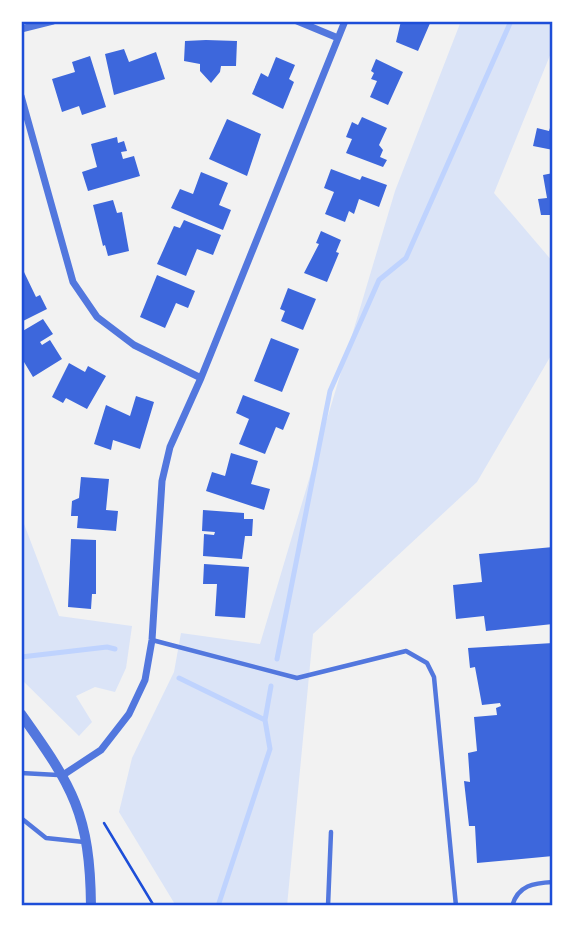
<svg xmlns="http://www.w3.org/2000/svg" width="574" height="927" font-family="'Roboto Condensed',sans-serif">
<rect width="100%" height="100%" fill="#f2f2f2"/>
<!-- green -->
<path fill="#dbe4f7" d="M461,21H553V48L494,193L553,262V352L477,482L313,634L287,906H176L119,812L132,758L174,672L181,633L260,644L395,191Z
M21,516L59,616L132,626L126,668L115,692L95,687L76,696L92,722L79,736L21,679Z"/>
<g fill="none" stroke-linecap="round" stroke-linejoin="round">
<!-- stream -->
<path stroke="#bfd3fe" stroke-width="5" d="M21,657L107,647L115,649
M277,659L330,391L379,280L406,258L511,21
M179,678L265,720
M218,906L270,749L265,720L271,686"/>
</g>
<!-- building -->
<path fill="#3d67dc" d="M401,21H431L418,51L396,42Z
M206,40L237,41L236,66H221L220,72L211,83L200,71V64L184,61L185,41Z
M124,49L129,62L156,52L165,79L114,95L105,54Z
M90,56L106,107L82,115L79,106L62,112L52,79L75,72L72,62Z
M276,57L295,65L289,79L294,82L283,109L252,94L261,73L268,77Z
M376,59L403,72L388,105L370,97L377,81L371,79L374,73L371,71Z
M362,117L387,128L379,145L383,150L380,157L387,160L383,167L346,153L352,139L346,137L352,122L358,125Z
M227,119L261,134L247,176L209,159Z
M553,119V150L533,146L537,128L549,131Z
M117,137L118,143L124,141L127,151L121,152L123,159L134,156L140,176L88,191L82,172L97,167L91,144Z
M331,169L360,180L362,176L387,185L379,207L359,199L354,214L349,211L345,222L325,214L334,192L324,188Z
M201,172L228,183L219,205L231,210L223,230L171,208L180,189L193,194Z
M553,173V215H541L538,199L547,198L543,175Z
M113,200L117,213L122,212L129,251L108,256L105,245L103,246L93,205Z
M184,220L221,235L213,255L197,249L186,276L157,264L174,226L180,228Z
M321,231L341,240L336,252L339,253L327,282L304,273L319,244L316,243Z
M24,272L36,297L40,295L47,309L21,322V273Z
M157,275L195,291L188,308L176,303L165,328L140,317Z
M288,288L316,299L303,330L281,321L285,311L280,309Z
M43,319L53,334L40,342L42,345L50,340L62,359L33,377L21,357V332Z
M271,338L299,349L282,392L254,381Z
M69,363L85,372L88,366L106,376L87,409L66,398L63,403L52,397Z
M243,395L290,413L283,430L276,427L265,454L239,444L249,419L236,413Z
M136,396L154,402L140,449L113,440L111,450L94,444L106,405L130,416Z
M231,453L258,461L251,484L270,489L264,510L206,491L212,472L225,476Z
M81,477L109,479L106,510L118,511L116,531L77,528L78,516H71L72,501L79,498Z
M203,510L244,513V519H253L252,536H245L242,559L203,556L204,534L214,535L215,532L202,531Z
M71,539L96,540V594H92L91,609L68,607Z
M553,547V624L486,631L484,616L456,619L453,585L482,582L479,554Z
M204,564L249,567L245,618L215,616L217,584H203Z
M553,643V856L477,863L475,826H469L464,781L470,782L468,753L477,751L474,717L497,715L496,708L501,706L500,703L482,705L475,667L470,668L468,648Z"/>
<g fill="none" stroke-linecap="round" stroke-linejoin="round">
<!-- path -->
<path stroke="#1d4ed8" stroke-width="2.5" d="M104,823L154,906"/>
<!-- service -->
<path stroke="#5277de" stroke-width="4.5" d="M152,640L297,678L406,651L427,663L434,677L456,906
M21,773L58,775
M21,818L46,838L84,842
M328,906L331,832
M512,906C518,885 534,883 553,882"/>
<!-- minor -->
<path stroke="#5277de" stroke-width="7" d="M297,21L338,38
M21,29L53,21
M21,96L73,282L97,317L134,345L201,378
M63,775L101,750L129,714L145,680L152,640L162,481L170,447L201,378L345,21"/>
<!-- tertiary -->
<path stroke="#5277de" stroke-width="10" d="M21,714C73,787 90,814 91,906"/>
</g>
<!-- border -->
<rect width="574" height="927" fill="none" stroke="#ffffff" stroke-width="46"/>
<rect x="23" y="23" width="528" height="881" fill="none" stroke="#1d4ed8" stroke-width="2.5"/>
</svg>
